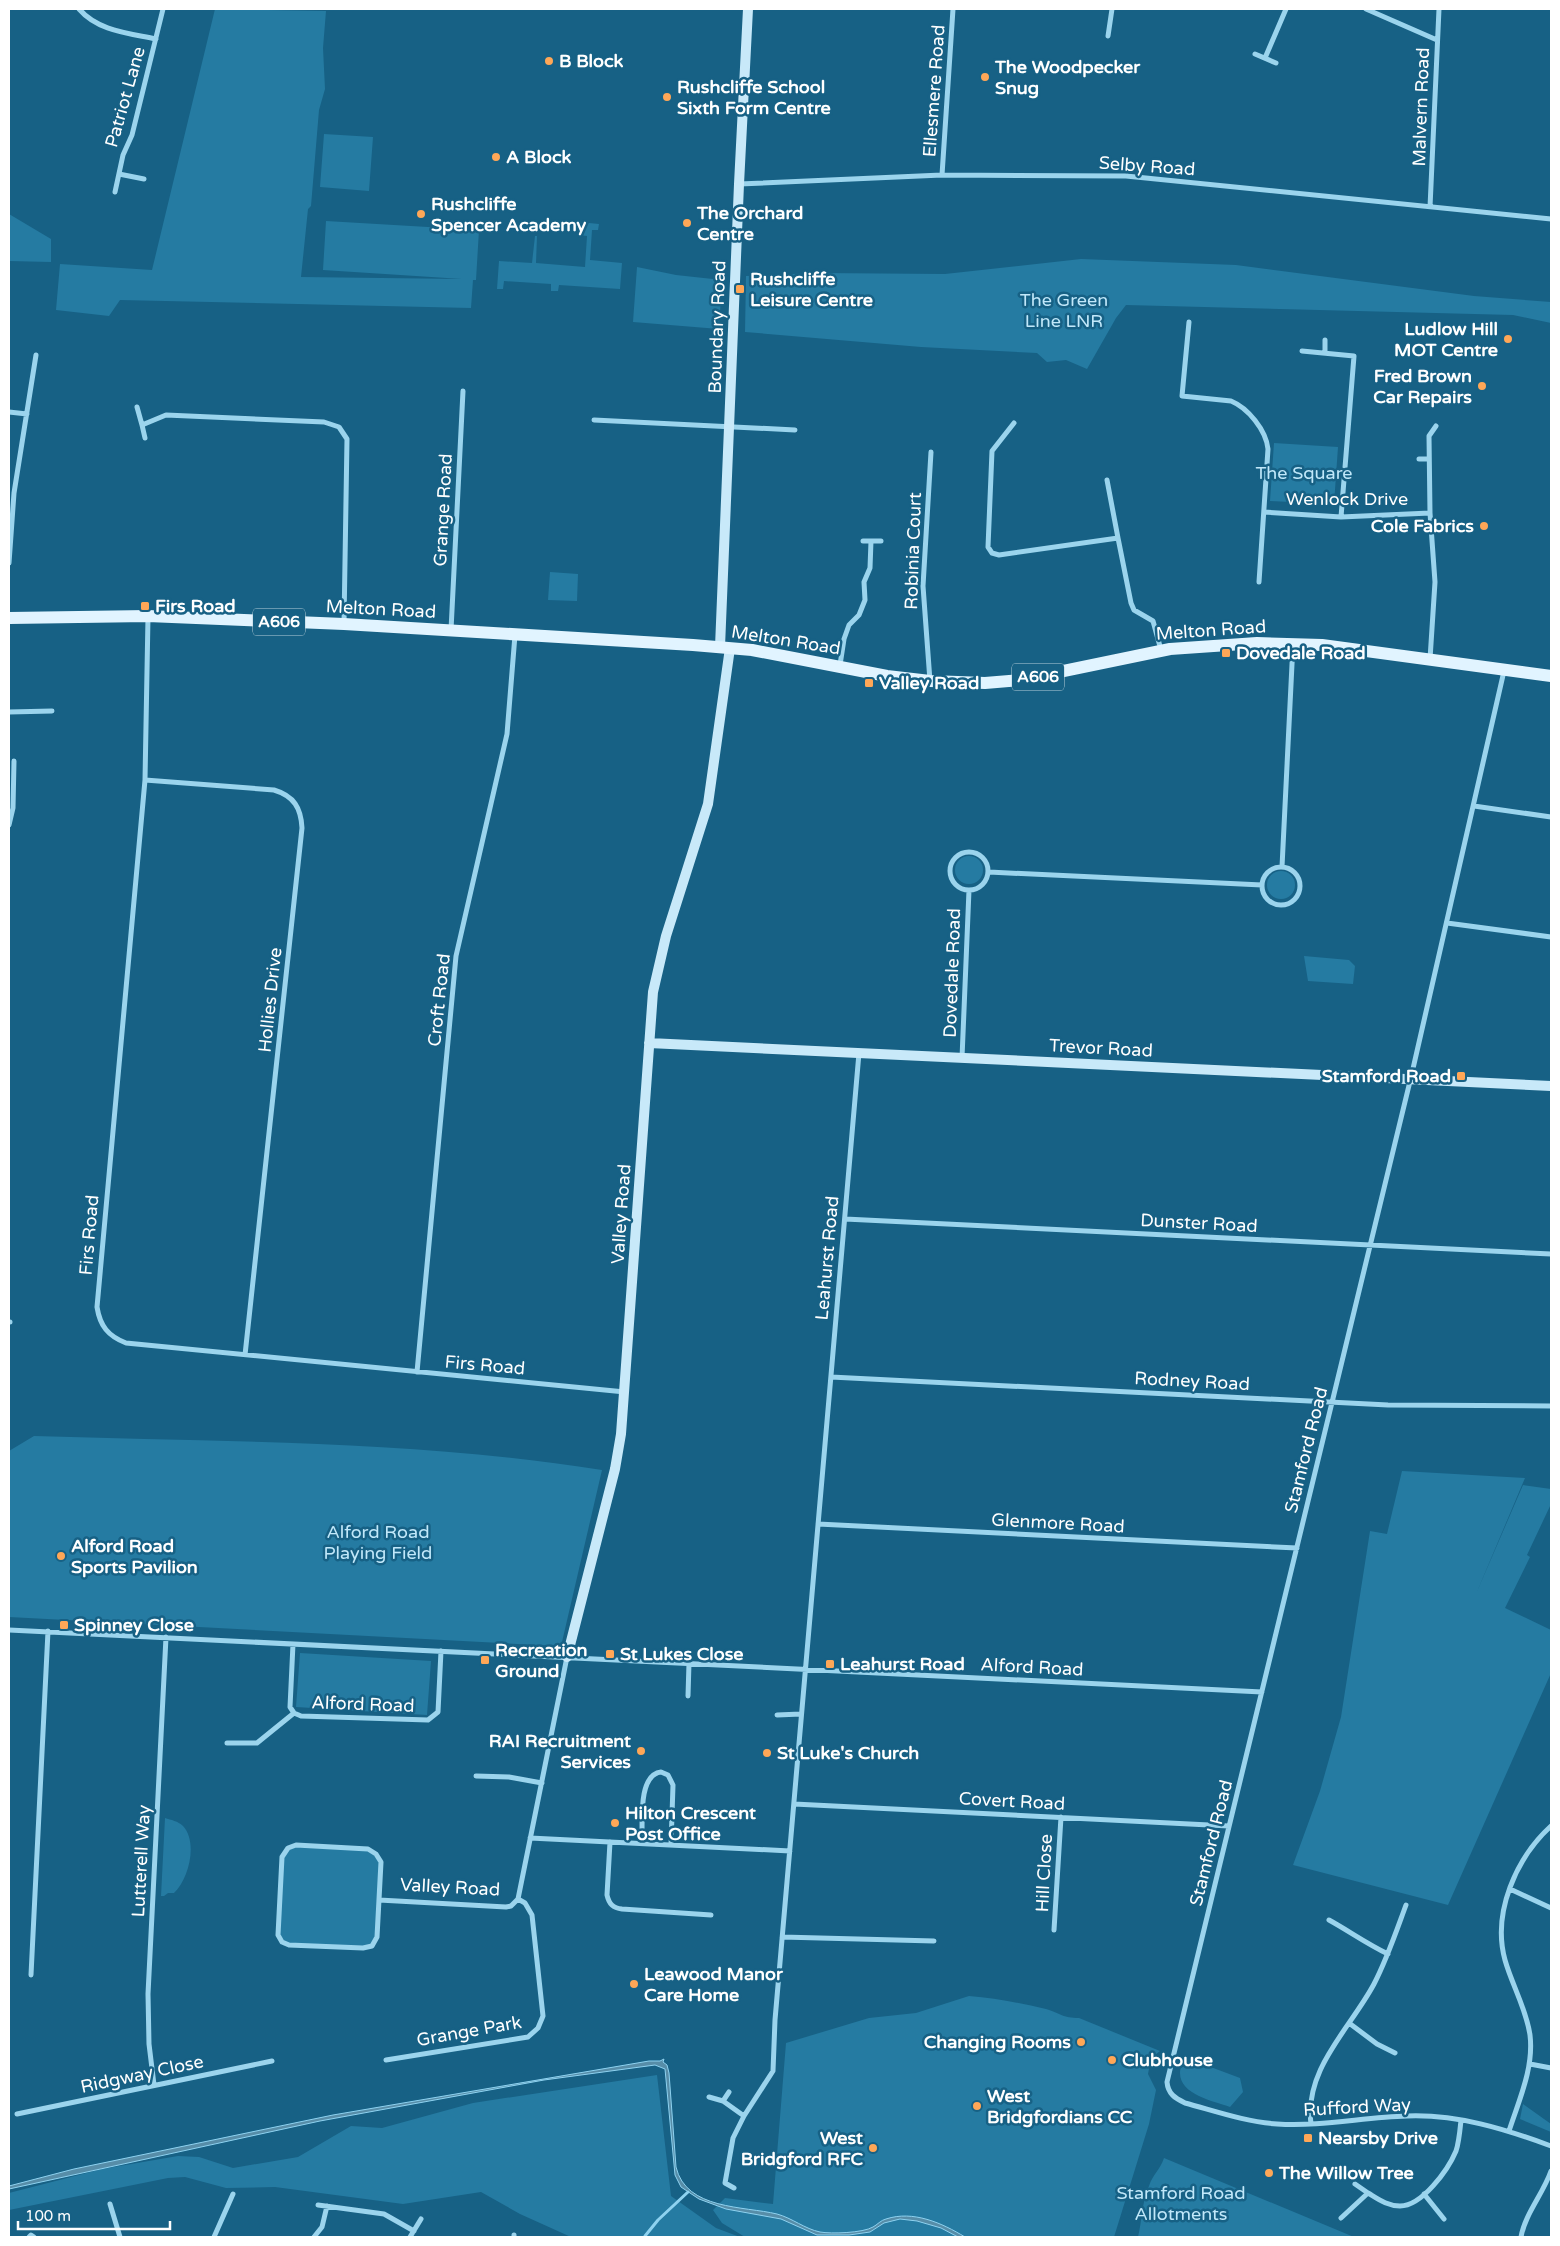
<svg xmlns="http://www.w3.org/2000/svg" width="1560" height="2246" font-family="'Varela Round',sans-serif">
<rect width="100%" height="100%" fill="#176185"/>
<!-- green -->
<path fill="#257ba2" d="M215,9L326,11L323,48L325,89L319,110L311,206L308,209L301,277L462,279L323,270L326,221L479,230L476,280H473L471,308L120,300L109,316L56,310L60,264L152,270Z
M324,134L373,137L369,191L320,187Z
M9,214L51,239V262L9,261Z
M589,223L599,224L598,230H592L590,260L622,263L620,289L559,285L558,291H551V284L504,281L503,289H497L499,261L532,263L535,236H537L536,263L585,267L587,236L579,235V227Z
M1081,259L1236,265L1474,296L1551,302V323L1513,315L1126,305L1116,318L1087,369L1066,360L1047,362L1037,353L921,347L745,332L746,276L817,273L945,274Z
M637,267L676,275L722,280L719,329L633,322Z
M1274,443L1338,447L1334,504L1270,501Z
M550,572L578,574L577,601L548,600Z
M955 870a14 14 0 1 1 28 0a14 14 0 1 1-28 0Z
M1267 885a14 14 0 1 1 28 0a14 14 0 1 1-28 0Z
M1304,956L1349,960L1355,966L1353,984L1308,981Z
M34,1436C223,1442 415,1440 602,1470L562,1642L557,1646L9,1617V1451Z
M1402,1471L1525,1478L1476,1594L1523,1485L1551,1489V1504L1527,1555L1530,1557L1505,1608L1551,1630V1673L1448,1905L1293,1865L1320,1791L1341,1717L1370,1531L1387,1534Z
M300,1653L431,1661L427,1715L296,1707Z
M165,1818C171,1820 178,1821 183,1826C198,1842 189,1879 174,1893H168L164,1896H161Z
M296,1845L368,1849L381,1862L377,1937L372,1946L289,1945L278,1935L282,1857L288,1848Z
M969,1996C996,1998 1020,2003 1046,2009C1059,2013 1063,2018 1079,2018L1160,2051L1151,2058L1148,2074L1156,2090L1149,2124L1114,2237H745L722,2223L713,2210L725,2198L773,2204L786,2043L869,2018L916,2013Z
M1184,2057L1240,2078L1243,2092L1230,2107C1214,2101 1180,2095 1180,2073C1180,2068 1183,2062 1184,2057Z
M657,2075L671,2196L716,2228L740,2237H571L520,2214L481,2192L403,2204L275,2187L226,2188L185,2177L168,2178L9,2210V2193L102,2169L178,2156L199,2157L233,2168L298,2157L351,2126L382,2128L473,2103Z
M1523,2104L1551,2124V2132L1520,2119Z
M1164,2158L1354,2237H1138C1142,2221 1142,2201 1149,2186C1153,2174 1160,2170 1164,2158Z"/>
<!-- water -->
<path fill="#578da8" stroke="#8ed2f0" d="M664,2059L663,2062L667,2065L669,2073L676,2167C686,2210 744,2206 777,2214C792,2218 805,2229 820,2232C831,2234 863,2233 873,2227C877,2225 881,2220 886,2219C913,2210 942,2223 965,2237H958L941,2228L917,2221L900,2219L884,2223L870,2232L849,2235H817L781,2219L726,2209L699,2199L681,2187L675,2175L665,2069L655,2065L544,2080L320,2121L9,2189V2186L74,2169L333,2115L649,2061H660Z"/>
<g fill="none" stroke-linecap="round" stroke-linejoin="round">
<!-- stream -->
<path stroke="#8ed2f0" stroke-width="3" d="M645,2236L658,2220L688,2192"/>
<!-- street -->
<path stroke="#9bd4ed" stroke-width="5" d="M79,9C98,31 128,33 156,39
M1366,9L1437,40
M1108,36L1112,9
M1255,54L1276,63
M1265,58L1286,9
M119,174L144,179
M942,175L953,9
M739,184L942,175L1126,176L1551,219
M115,192L123,155L132,135L163,9
M1430,207L1439,9
M1189,322L1182,396L1231,401C1248,408 1266,430 1268,449L1259,582
M1302,351L1354,356L1341,517
M1325,353V340
M137,407L142,425
M9,412L27,414
M594,420L795,430
M1014,423L992,451L988,547L992,553L999,555L1118,538L1131,603L1134,610L1153,621L1161,650
M145,438L142,425L166,415L324,422L339,427L347,439L344,623
M1419,459H1429
M1107,480L1118,538
M1264,512L1341,517L1430,513
M863,541H881
M9,563L14,493L36,355
M148,617L145,780L97,1307C100,1326 108,1336 126,1343L625,1392
M451,630L463,391
M1430,659L1435,582L1430,513L1429,436L1436,426
M840,665L844,639L849,625L859,615L865,600L864,582L870,568L871,541
M1504,671L1412,1073L1167,2082C1168,2094 1175,2098 1185,2103C1215,2111 1246,2122 1277,2124C1321,2127 1364,2117 1407,2116C1457,2114 1505,2129 1551,2146
M930,681L923,586L931,452
M9,712L52,711
M145,780L274,790C294,796 301,808 302,828L245,1355
M1474,806L1551,817
M9,825L13,808L14,761
M950 871a19 19 0 1 1 38 0a19 19 0 1 1-38 0Z
M1282,867L1293,644
M1262 886a19 19 0 1 1 38 0a19 19 0 1 1-38 0Z
M989,872L1262,885
M1447,923L1551,937
M962,1058L969,890
M845,1219L1551,1254
M9,1322H10
M417,1372L456,956L507,734L515,635
M831,1377L1388,1405L1551,1406
M818,1524L1297,1548
M9,1630L1262,1692
M293,1644L290,1707L294,1713L301,1716L428,1720L438,1712L441,1651
M688,1696L689,1663
M777,1715L801,1714
M227,1743H257L294,1713
M476,1776L509,1777L542,1783
M794,1804L1229,1826
M530,1838L790,1851
M610,1842L607,1895C609,1904 613,1908 622,1909L711,1915
M642,1844C643,1825 637,1775 661,1772L668,1775L673,1785L671,1845
M296,1845L368,1849L376,1854L381,1862L377,1937L372,1946L363,1948L289,1945L282,1942L278,1935L282,1857L288,1848Z
M1510,1889L1551,1908
M379,1900L506,1907L511,1906L518,1899L567,1657
M1329,1920C1349,1931 1367,1944 1388,1954
M1054,1930L1061,1817
M782,1937L934,1941
M31,1975L48,1631
M1349,2023L1377,2044L1395,2053
M386,2060L528,2037L538,2028L543,2016L532,1915L525,1903L518,1899
M1530,2064L1551,2068
M154,2085L149,2044L148,1994L166,1637
M709,2097L723,2101L744,2116
M723,2101L729,2092
M17,2114L272,2061
M1311,2124C1304,2069 1350,2029 1374,1984C1387,1959 1396,1932 1406,1905
M1509,2131C1519,2100 1534,2068 1530,2035C1526,2008 1512,1985 1505,1960C1492,1913 1516,1858 1551,1826
M1355,2184L1368,2193
M734,2188L725,2183L733,2138L744,2116L773,2071L775,2020L859,1053
M1424,2194L1444,2219
M110,2204L120,2237
M318,2205L384,2214L414,2231
M1341,2218L1368,2193C1378,2199 1387,2206 1400,2206C1422,2206 1448,2170 1456,2151C1459,2142 1460,2130 1461,2120
M29,2237L31,2235L34,2237
M214,2237L233,2194
M314,2237L322,2227L327,2206
M410,2237L421,2219
M514,2237V2235
M1521,2237C1525,2214 1543,2194 1551,2171"/>
<!-- secondary -->
<path stroke="#c8e9f9" stroke-width="10" d="M720,647L739,184L748,9
M649,1043L1551,1086
M567,1657L615,1469L621,1434L653,992L666,936L708,804L730,648"/>
<!-- primary -->
<path stroke="#e1f4ff" stroke-width="12" d="M9,618L148,616L344,624L693,645L752,650L887,676L930,681L985,683L1020,680L1170,649L1257,643L1322,645L1551,676"/>
</g>
<!-- markers -->
<g fill="#ffa757" stroke="#176185" stroke-width="2">
<circle cx="549" cy="61" r="5"/>
<circle cx="985" cy="77" r="5"/>
<circle cx="667" cy="97" r="5"/>
<circle cx="496" cy="157" r="5"/>
<circle cx="421" cy="214" r="5"/>
<circle cx="687" cy="223" r="5"/>
<rect x="735" y="284" width="10" height="10" rx="2.5"/>
<circle cx="1508" cy="339" r="5"/>
<circle cx="1482" cy="386" r="5"/>
<circle cx="1484" cy="526" r="5"/>
<rect x="140" y="601" width="10" height="10" rx="2.5"/>
<rect x="1221" y="648" width="10" height="10" rx="2.5"/>
<rect x="864" y="678" width="10" height="10" rx="2.5"/>
<rect x="1456" y="1071" width="10" height="10" rx="2.5"/>
<circle cx="61" cy="1556" r="5"/>
<rect x="59" y="1620" width="10" height="10" rx="2.5"/>
<rect x="605" y="1649" width="10" height="10" rx="2.5"/>
<rect x="480" y="1655" width="10" height="10" rx="2.5"/>
<rect x="825" y="1659" width="10" height="10" rx="2.5"/>
<circle cx="641" cy="1751" r="5"/>
<circle cx="767" cy="1753" r="5"/>
<circle cx="615" cy="1823" r="5"/>
<circle cx="634" cy="1984" r="5"/>
<circle cx="1081" cy="2042" r="5"/>
<circle cx="1112" cy="2060" r="5"/>
<circle cx="977" cy="2106" r="5"/>
<rect x="1303" y="2133" width="10" height="10" rx="2.5"/>
<circle cx="873" cy="2148" r="5"/>
<circle cx="1269" cy="2173" r="5"/>
</g>
<g text-anchor="middle" dominant-baseline="central" stroke-width="5" stroke-linejoin="round" paint-order="stroke">
<!-- shield labels -->
<g fill="#176185" stroke="#b9d0da" stroke-width="1">
<rect x="253" y="608.5" width="52" height="27" rx="4"/>
<rect x="1012" y="663.5" width="52" height="27" rx="4"/>
</g>
<g font-size="16" font-weight="bold" fill="#fff">
<text x="279" y="622">A606</text>
<text x="1038" y="677">A606</text>
</g>
<!-- poi labels -->
<g font-size="18" font-weight="bold" fill="#fff" stroke="#176185" text-anchor="start">
<text x="559" y="61">B Block</text>
<text x="995" y="67">The Woodpecker<tspan x="995" dy="21">Snug</tspan></text>
<text x="677" y="87">Rushcliffe School<tspan x="677" dy="21">Sixth Form Centre</tspan></text>
<text x="506" y="157">A Block</text>
<text x="431" y="204">Rushcliffe<tspan x="431" dy="21">Spencer Academy</tspan></text>
<text x="697" y="213">The Orchard<tspan x="697" dy="21">Centre</tspan></text>
<text x="750" y="279">Rushcliffe<tspan x="750" dy="21">Leisure Centre</tspan></text>
<text x="1498" y="329" text-anchor="end">Ludlow Hill<tspan x="1498" dy="21">MOT Centre</tspan></text>
<text x="1472" y="376" text-anchor="end">Fred Brown<tspan x="1472" dy="21">Car Repairs</tspan></text>
<text x="1474" y="526" text-anchor="end">Cole Fabrics</text>
<text x="155" y="606">Firs Road</text>
<text x="1236" y="653">Dovedale Road</text>
<text x="879" y="683">Valley Road</text>
<text x="1451" y="1076" text-anchor="end">Stamford Road</text>
<text x="71" y="1546">Alford Road<tspan x="71" dy="21">Sports Pavilion</tspan></text>
<text x="74" y="1625">Spinney Close</text>
<text x="495" y="1650">Recreation<tspan x="495" dy="21">Ground</tspan></text>
<text x="620" y="1654">St Lukes Close</text>
<text x="840" y="1664">Leahurst Road</text>
<text x="631" y="1741" text-anchor="end">RAI Recruitment<tspan x="631" dy="21">Services</tspan></text>
<text x="777" y="1753">St Luke's Church</text>
<text x="625" y="1813">Hilton Crescent<tspan x="625" dy="21">Post Office</tspan></text>
<text x="644" y="1974">Leawood Manor<tspan x="644" dy="21">Care Home</tspan></text>
<text x="1071" y="2042" text-anchor="end">Changing Rooms</text>
<text x="1122" y="2060">Clubhouse</text>
<text x="987" y="2096">West<tspan x="987" dy="21">Bridgfordians CC</tspan></text>
<text x="863" y="2138" text-anchor="end">West<tspan x="863" dy="21">Bridgford RFC</tspan></text>
<text x="1318" y="2138">Nearsby Drive</text>
<text x="1279" y="2173">The Willow Tree</text>
</g>
<!-- street labels -->
<g font-size="18" fill="#fff" stroke="#176185">
<text transform="translate(934 91) rotate(-86)">Ellesmere Road</text>
<text transform="translate(125 97) rotate(-74)">Patriot Lane</text>
<text transform="translate(1421 107) rotate(-88)">Malvern Road</text>
<text transform="translate(1147 166) rotate(4)">Selby Road</text>
<text transform="translate(717 327) rotate(-88)">Boundary Road</text>
<text x="1347" y="499">Wenlock Drive</text>
<text transform="translate(443 510) rotate(-87)">Grange Road</text>
<text transform="translate(913 551) rotate(-88)">Robinia Court</text>
<text transform="translate(381 609) rotate(3)">Melton Road</text>
<text transform="translate(1211 630) rotate(-4)">Melton Road</text>
<text transform="translate(786 640) rotate(9)">Melton Road</text>
<text transform="translate(952 973) rotate(-88)">Dovedale Road</text>
<text transform="translate(270 1000) rotate(-84)">Hollies Drive</text>
<text transform="translate(439 1000) rotate(-84)">Croft Road</text>
<text transform="translate(1101 1048) rotate(3)">Trevor Road</text>
<text transform="translate(621 1214) rotate(-86)">Valley Road</text>
<text transform="translate(1199 1223) rotate(3)">Dunster Road</text>
<text transform="translate(89 1235) rotate(-85)">Firs Road</text>
<text transform="translate(827 1258) rotate(-85)">Leahurst Road</text>
<text transform="translate(485 1365) rotate(5)">Firs Road</text>
<text transform="translate(1192 1381) rotate(3)">Rodney Road</text>
<text transform="translate(1306 1450) rotate(-76)">Stamford Road</text>
<text transform="translate(1058 1523) rotate(3)">Glenmore Road</text>
<text transform="translate(1032 1667) rotate(3)">Alford Road</text>
<text transform="translate(363 1704) rotate(2)">Alford Road</text>
<text transform="translate(1012 1801) rotate(3)">Covert Road</text>
<text transform="translate(1211 1843) rotate(-76)">Stamford Road</text>
<text transform="translate(141 1861) rotate(-87)">Lutterell Way</text>
<text transform="translate(1044 1873) rotate(-87)">Hill Close</text>
<text transform="translate(450 1887) rotate(3)">Valley Road</text>
<text transform="translate(469 2031) rotate(-10)">Grange Park</text>
<text transform="translate(142 2074) rotate(-12)">Ridgway Close</text>
<text transform="translate(1357 2107) rotate(-3)">Rufford Way</text>
</g>
<!-- park labels -->
<g font-size="18" fill="#c1e8fa" stroke="#176185">
<text x="1064" y="300">The Green<tspan x="1064" dy="21">Line LNR</tspan></text>
<text x="1304" y="473">The Square</text>
<text x="378" y="1532">Alford Road<tspan x="378" dy="21">Playing Field</tspan></text>
<text x="1181" y="2193">Stamford Road<tspan x="1181" dy="21">Allotments</tspan></text>
</g>
</g>
<!-- border -->
<rect width="1560" height="2246" fill="none" stroke="#ffffff" stroke-width="20"/>
<!-- scale -->
<path d="M18 2221v8h152v-8" fill="none" stroke="#ffffff" stroke-width="2.5"/>
<text x="25" y="2221" font-size="15" fill="#ffffff" stroke="#176185" stroke-width="4" paint-order="stroke">100 m</text>
</svg>
